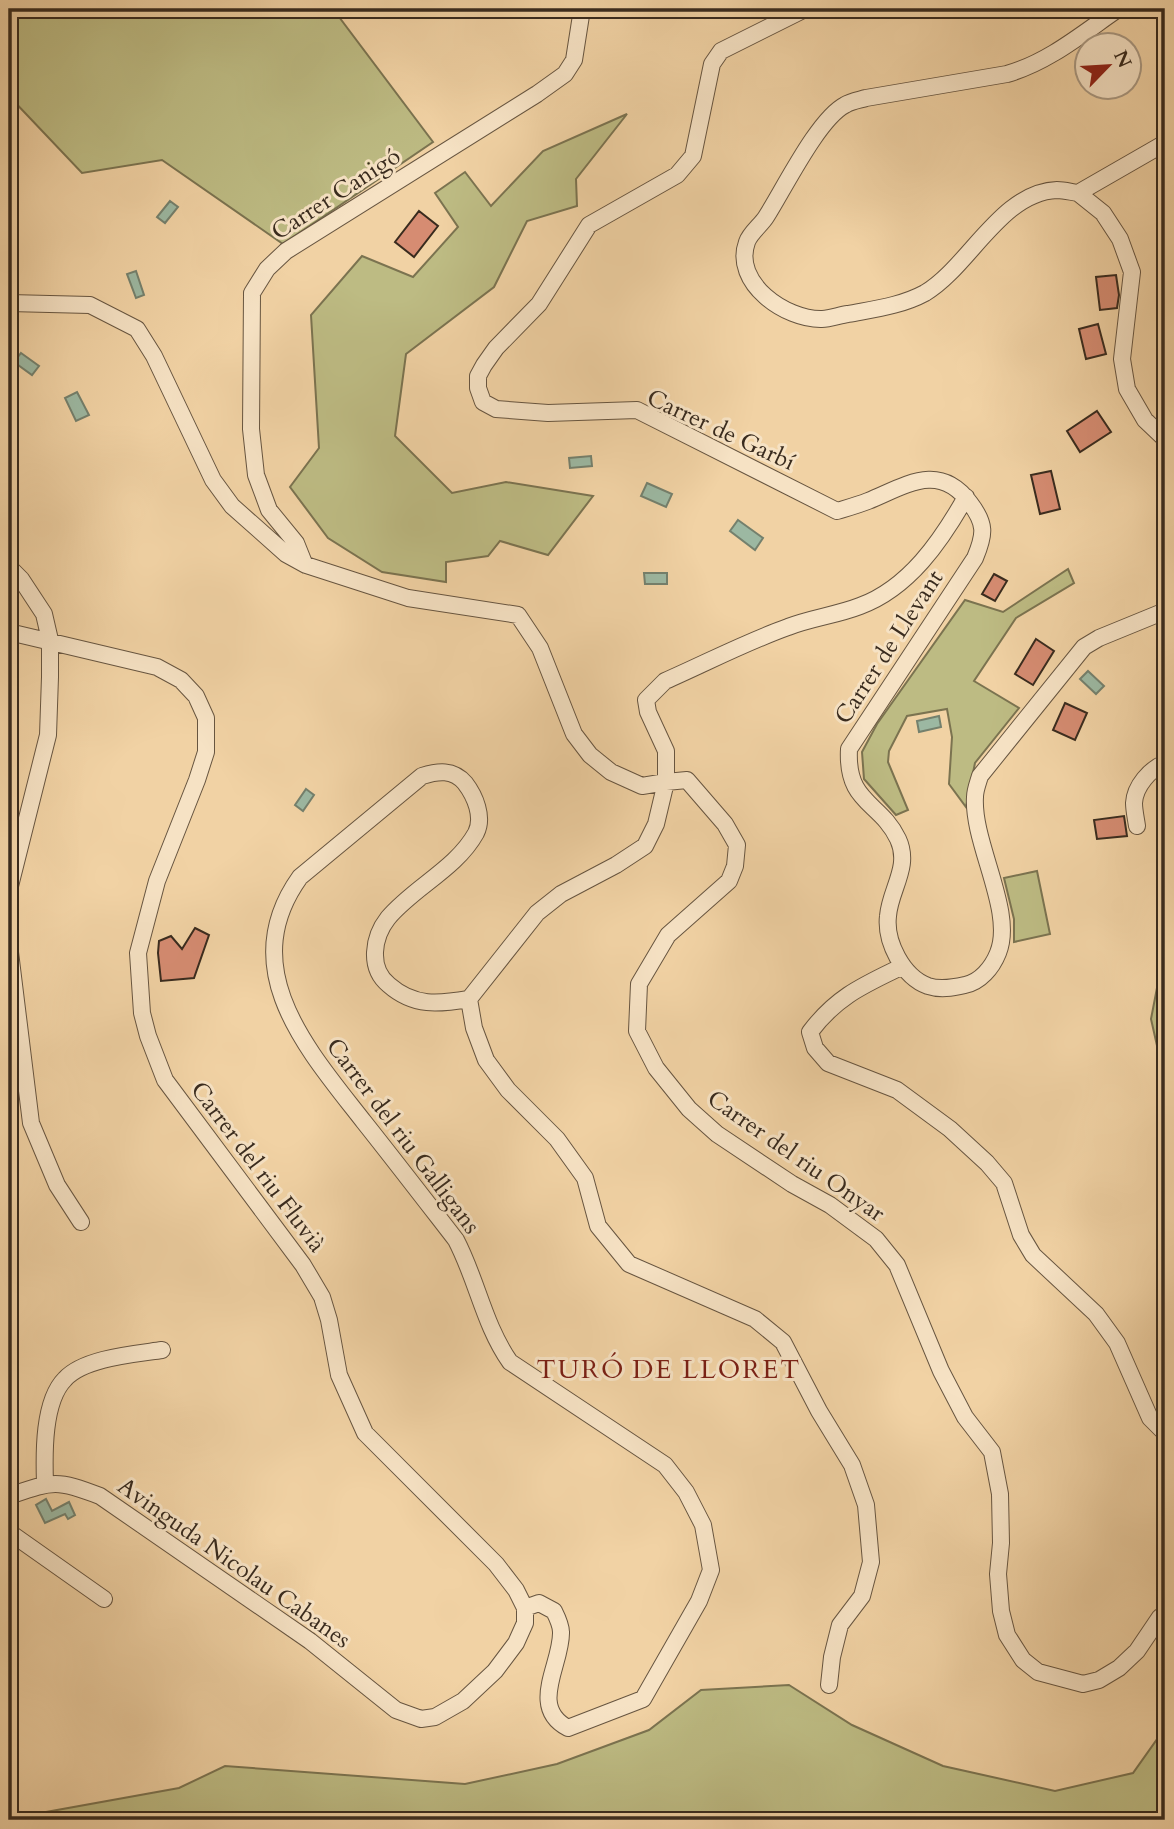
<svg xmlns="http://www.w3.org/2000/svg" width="1174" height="1829" font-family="Cardo,serif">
<rect width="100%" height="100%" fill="#f1d2a4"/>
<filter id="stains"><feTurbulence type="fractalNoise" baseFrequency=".00286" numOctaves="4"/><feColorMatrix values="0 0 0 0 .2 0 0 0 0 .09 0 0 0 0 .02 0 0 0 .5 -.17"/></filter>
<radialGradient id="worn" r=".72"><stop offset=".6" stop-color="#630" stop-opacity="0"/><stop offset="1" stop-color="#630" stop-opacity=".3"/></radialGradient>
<!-- green -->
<path fill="#bdbb83" stroke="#7b7350" stroke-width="2" d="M9,9H333L433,142L283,244L162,160L82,173L9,96V57L18,20Z
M627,114L576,179L577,206L527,221L494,287L406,354L395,436L452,493L506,482L593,496L548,555L500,541L488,556L446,562V582L382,572L328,538L290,487L319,448L311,315L362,256L413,277L458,227L435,193L465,172L491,206L543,151Z
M1068,569L1074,583L1016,618L974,681L1019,708L975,763L966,807L949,784L952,737L947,709L907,716L889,751L888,762L908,810L896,815L864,779L862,752L877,724L965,600L1003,612Z
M1037,871L1050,934L1014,942V919L1004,878Z
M1165,958V1071L1162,1068L1151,1019L1162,962Z
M789,1685L852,1725L943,1766L1055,1791L1133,1773L1165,1728V1820H27L35,1814L179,1788L225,1766L465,1784L557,1764L649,1730L701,1690Z"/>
<!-- water -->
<path fill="#9cb8a2" stroke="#74806d" stroke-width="2" d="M170,201L178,207L165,223L157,217Z
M136,271L144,295L136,298L127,274Z
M21,353L39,366L32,375L14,362Z
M77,392L89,415L76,421L65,398Z
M591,456L592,466L570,468L569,458Z
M647,483L672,494L666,507L641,496Z
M738,520L763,538L755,550L730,531Z
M644,573H667V584H645Z
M1088,671L1104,686L1096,694L1080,679Z
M939,716L941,727L919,732L917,721Z
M306,789L314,795L303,811L295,805Z
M46,1499L52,1511L69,1502L75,1515L68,1519L65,1514L45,1523L36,1505Z"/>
<!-- building -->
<path fill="#d68c72" stroke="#392b1e" stroke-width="2" d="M419,211L438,226L414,257L395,242Z
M1116,275L1119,295L1117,308L1100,310L1096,277Z
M1098,324L1106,354L1086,359L1079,329Z
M1097,411L1111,432L1080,452L1067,431Z
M1051,471L1060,509L1040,514L1031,475Z
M994,574L1007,581L995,601L982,594Z
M1036,639L1054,651L1033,685L1015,674Z
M1065,703L1087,713L1075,740L1053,730Z
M1124,816L1127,836L1097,839L1094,820Z
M195,928L209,935L194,978L161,981L158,953L159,941L171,936L182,949Z"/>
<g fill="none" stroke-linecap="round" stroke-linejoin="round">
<!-- minor casing -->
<g stroke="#675540" stroke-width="18">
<path id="minor" d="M805,9L721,51L712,64L693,156L677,175L589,225L539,304L496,348L484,365L478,376V388L483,402L496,409L548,413L637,410L837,511C847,508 858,505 868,501C905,486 939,461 970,503C986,524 985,534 975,558L849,749C846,804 880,801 898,839C911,867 890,889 888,916C885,942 903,977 928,986C940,990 952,988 965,985C980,982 992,968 998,953C1015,912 972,843 975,797C975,790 978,783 980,776L1084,647L1099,638L1165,611
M1078,193C1071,192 1064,190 1057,190C1001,192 969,267 925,293C901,306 874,309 848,314C840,315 830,319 822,319C786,320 732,283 747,242C750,233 761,225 766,217C784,189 818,119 845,105C851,101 859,100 866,98L1007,74C1049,62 1083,33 1118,9
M1078,193L1103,213L1120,239L1132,272L1122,359L1127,389L1145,420L1165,439
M1078,193L1165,143
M9,303L90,305L137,329L154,356L213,480L232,506L286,554L306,565L408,598L518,615L540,648L574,734L590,755L611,772L642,786L666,782V751L648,712L646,700L665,681C706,663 746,642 788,627C811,618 837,615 860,606C909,588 941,541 966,497
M304,563L296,543L269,510L256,475L251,429L252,293L267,269L286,251L537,94L565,74L574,60L582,9
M9,567L21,579L44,614L50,640V677L48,735L9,890
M9,632L157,667L181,680L196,696L206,718V752L197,780L157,881L138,953L142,1013L148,1036L165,1080L303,1265L322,1297L329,1320L339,1375L365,1433L496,1564L516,1590L525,1608V1623L516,1643L495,1671L463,1701L435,1717L421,1719L396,1710L310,1641L100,1496C56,1479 53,1481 9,1496
M1137,826C1136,819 1134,810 1134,803C1135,786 1150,769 1165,763
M9,944L31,1123L57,1185L81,1222
M903,966C864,985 837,996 810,1032L815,1048L828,1063L897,1090L950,1129L987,1163L1004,1183L1021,1235L1033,1255L1096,1314L1117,1343L1150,1418L1165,1433
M469,999C439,1004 414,1007 389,985C368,968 373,937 388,918C414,887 456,869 476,833C484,817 475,796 465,783C453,769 438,771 422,776L300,877C234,969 308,1050 364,1122C395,1161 425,1200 456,1240C477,1280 484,1325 510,1362L665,1465L686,1492L703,1525L711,1570L699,1601L643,1699L568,1728C528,1707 562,1664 561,1632C561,1625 557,1617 554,1611L539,1603L525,1608
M45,1483C44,1454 43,1401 65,1379C84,1358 135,1354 162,1350
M9,1532L104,1599
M829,1685L832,1657L840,1625L862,1596L871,1562L866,1505L852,1465L819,1411L783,1342L755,1319L629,1264L598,1226L585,1178L557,1139L508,1090L486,1060L474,1028L469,999L537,913L561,894L616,865L645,846L656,824L666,782L687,780L725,824L737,845L735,866L729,881L668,935L639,984L637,1031L656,1068L689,1109L717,1134L792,1184L830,1205L876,1239L897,1265L941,1371L965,1417L992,1452L1000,1494L1001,1543L998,1574L1001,1611L1007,1635L1023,1660L1038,1672L1083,1684L1099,1680L1119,1668L1137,1651L1160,1617"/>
</g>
<!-- minor -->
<use href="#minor" stroke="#f6e2c4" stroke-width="16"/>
</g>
<g text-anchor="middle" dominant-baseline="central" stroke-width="6" stroke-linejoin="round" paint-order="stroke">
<!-- street labels -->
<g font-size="24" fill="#392b1e" stroke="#f6e2c4">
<text transform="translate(336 194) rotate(-33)">Carrer Canigó</text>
<text transform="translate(721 430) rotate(25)">Carrer de Garbí</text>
<text transform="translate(889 647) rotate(-57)">Carrer de Llevant</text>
<text transform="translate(403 1136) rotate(53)">Carrer del riu Galligans</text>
<text transform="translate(796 1156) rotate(35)">Carrer del riu Onyar</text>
<text transform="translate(258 1167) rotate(53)">Carrer del riu Fluvià</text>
<text transform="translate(234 1563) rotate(35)">Avinguda Nicolau Cabanes</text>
</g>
<!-- neighbourhood labels -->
<g font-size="26" letter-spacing="2" fill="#7a1f14" stroke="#f6e2c4">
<text x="669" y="1369">TURÓ DE LLORET</text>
</g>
</g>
<!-- margin -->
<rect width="1174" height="1829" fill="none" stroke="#f1d2a4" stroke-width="35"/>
<rect x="10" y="10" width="1153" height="1808" fill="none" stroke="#392b1e" stroke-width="3.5"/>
<rect x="18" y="18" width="1139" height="1794" fill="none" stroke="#392b1e" stroke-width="2"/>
<!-- north arrow -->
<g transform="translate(1108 66) rotate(65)"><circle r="33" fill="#f6e2c4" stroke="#aa9982" stroke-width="2"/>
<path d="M0-5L12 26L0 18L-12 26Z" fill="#8f2418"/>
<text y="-10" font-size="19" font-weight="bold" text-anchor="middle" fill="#392b1e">N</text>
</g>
<rect width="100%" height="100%" filter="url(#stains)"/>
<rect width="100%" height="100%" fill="url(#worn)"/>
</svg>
